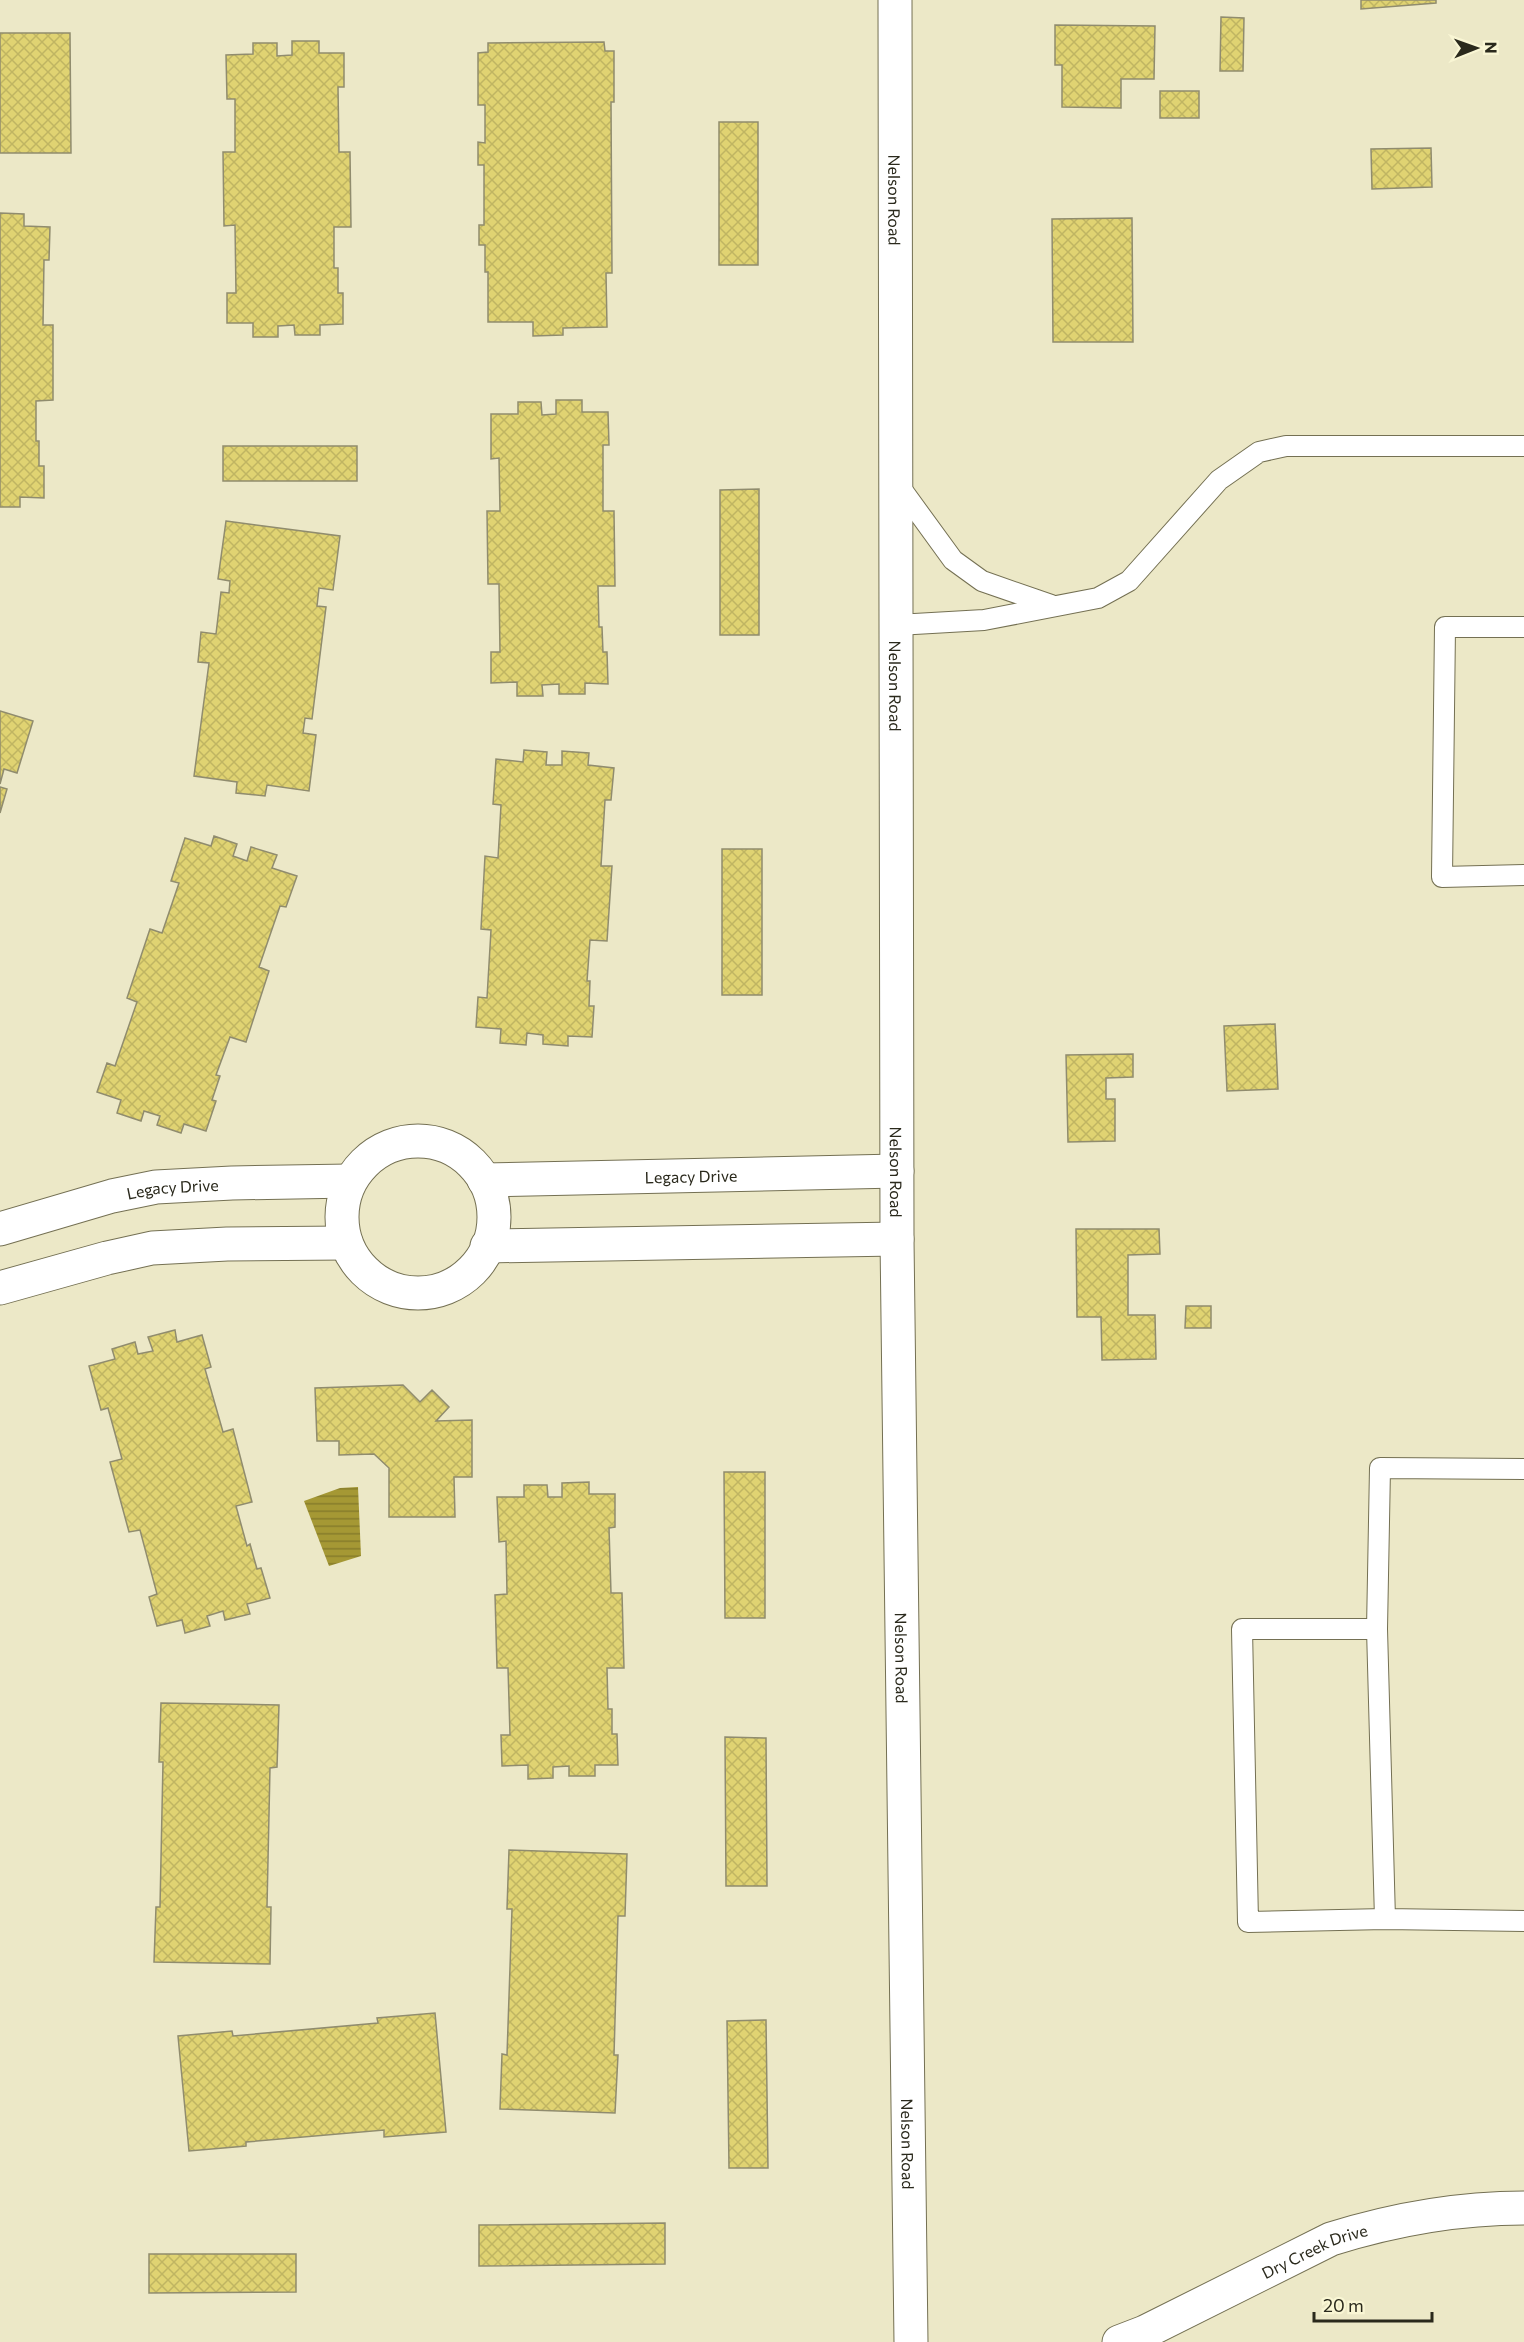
<svg xmlns="http://www.w3.org/2000/svg" width="1524" height="2342" font-family="Commissioner,sans-serif">
<defs>
<pattern id="water-rules" width="6" height="5" patternUnits="userSpaceOnUse" patternTransform="scale(1.5)"><rect width="6" height="5" fill="#a59834"/><path d="M0 2.5h6" fill="none" stroke="#877c2b"/></pattern>
<pattern id="building-cross-hatch" width="8" height="8" patternUnits="userSpaceOnUse" patternTransform="scale(1.5)"><rect width="8" height="8" fill="#e0d372"/><path d="M0 0l8 8M0 8l8-8" fill="none" stroke="#c0b562"/></pattern>
</defs>
<rect width="100%" height="100%" fill="#ece8c7"/>
<!-- water -->
<path fill="url(#water-rules)" d="M358,1487L361,1556L329,1566L304,1501L340,1488Z"/>
<!-- building -->
<path fill="url(#building-cross-hatch)" stroke="#908c6e" stroke-width="1.5" d="M1361,0H1436V3L1361,9Z
M1221,17L1244,18L1243,71H1220Z
M1055,25L1155,26L1154,79H1121V108L1062,107V65H1055Z
M0,33H70L71,153H0Z
M292,41H319V53H344V87H338L339,152H350L351,227H334V268H338V293H343V324L320,325V335H295L294,325L278,326V337H253V323H227V293H236L235,225L224,226L223,152H235V99H227L226,55L253,54V43H277V56L292,55Z
M604,42L605,51H614V102H611L612,273H606L607,327L563,328V335L533,336V322H488V272H485V245H479V225H484V165H478V142L485,143V105H478V53L488,52V43Z
M1160,91H1199V118H1160Z
M719,122H758V265H719Z
M1431,148L1432,187L1372,189L1371,149Z
M0,213L24,214V226L50,227L49,260H44L43,325H53V400L36,401V441H39V466H44V498L20,497V507H0Z
M1132,218L1133,342H1053L1052,219Z
M556,400H582V412H608L609,445H603V511H614L615,586H598L599,627H602L603,652H607L608,684L585,683V694H559V684L542,685L543,696H517V682L491,683V652H500L499,584H488L487,511H500L499,458L491,459V414H518V402H541L542,415L556,414Z
M223,446H357V481H223Z
M759,489V635H720V490Z
M226,521L340,536L333,590L319,588L317,606L326,607L312,719L305,718L303,733L316,735L309,791L267,785L265,796L236,793L237,782L194,776L209,663L198,662L201,632L216,634L221,592L229,593L230,581L218,579Z
M0,711L33,721L17,773L4,769L0,784Z
M524,750L547,752L546,765H562V751L589,753L588,765L614,768L611,800H605L601,866H612L607,941L590,940L587,981H590L589,1006H594L592,1037L568,1036V1046L543,1044V1035L527,1033L526,1045L500,1043L501,1029L476,1027L478,997L487,998L491,930L481,929L485,856L498,858L501,805L493,804L496,759L523,762Z
M0,787L7,789L0,813Z
M214,836L237,844L233,856L247,861L251,847L277,855L272,868L297,876L286,907L280,906L259,967L269,971L246,1042L230,1037L216,1075L220,1076L212,1100L216,1101L206,1131L184,1124L181,1133L157,1125L160,1116L144,1111L141,1121L117,1113L121,1100L97,1092L107,1063L115,1066L137,1002L127,998L150,929L162,933L179,883L171,881L185,838L211,846Z
M722,849H762V995H722Z
M1275,1024L1278,1089L1227,1091L1224,1026Z
M1133,1054V1077L1106,1078V1099H1115V1141L1068,1142L1066,1055Z
M1076,1229H1159L1160,1254L1128,1255V1315H1155L1156,1359L1102,1360L1101,1317H1077Z
M1186,1306H1211V1328H1185Z
M175,1330L177,1342L202,1335L211,1367L205,1369L223,1432L233,1429L252,1502L236,1506L247,1546L250,1544L257,1569L261,1568L270,1598L247,1604L250,1614L225,1620L223,1611L207,1616L210,1626L185,1633L182,1620L157,1626L149,1597L157,1594L140,1530L129,1532L110,1462L122,1459L108,1408L101,1410L89,1366L115,1359L112,1349L135,1342L138,1354L153,1351L148,1337Z
M403,1385L420,1402L432,1390L449,1407L436,1421L472,1420V1477H454L455,1517H389V1468L374,1454L339,1455V1441H317L315,1388Z
M724,1472H765V1618H725Z
M589,1482V1494H615V1527L609,1528L611,1593H622L624,1668H607L608,1709H612V1734H617L618,1765H595V1776H569V1766L553,1767V1778L528,1779V1765L502,1766L501,1735H510L508,1668H497L495,1595L507,1594L506,1541L499,1542L497,1497H524V1485H547L548,1497H562V1483Z
M161,1703L279,1705L277,1767L270,1768L267,1907H271L270,1964L154,1962L156,1907H160L163,1762H159Z
M725,1737L766,1738L767,1886H726Z
M509,1850L627,1854L625,1916H618L614,2055H618L615,2113L500,2109L502,2054L507,2055L512,1909H507Z
M435,2013L446,2132L384,2137V2130L246,2142V2146L189,2151L178,2036L232,2031L233,2036L378,2023L377,2018Z
M766,2020L768,2168H729L727,2021Z
M665,2223V2264L479,2266V2225Z
M149,2254H296V2292L149,2293Z"/>
<g fill="none" stroke-linecap="round" stroke-linejoin="round">
<!-- lane casing -->
<g stroke="#747053" stroke-width="22">
<path id="lane" d="M897,483L953,560L982,581L1051,605
M897,625L984,620L1098,598L1129,581L1219,480L1259,452L1286,446H1524
M1524,627H1445L1442,877L1524,875
M1524,1469L1380,1468L1377,1629L1385,1919L1524,1921
M1377,1629H1242L1248,1922L1385,1919"/>
</g>
<!-- street casing -->
<g stroke="#747053" stroke-width="35">
<g id="street">
<circle cx="418" cy="1217" r="76"/>
<path id="s1" d="M484,1180L897,1171"/>
<path id="s2" d="M0,1229L112,1196L156,1187L232,1183L350,1181"/>
<path d="M487,1246L897,1239"/>
<path d="M0,1288L107,1258L152,1248L227,1244L346,1243"/>
<path id="s3" d="M1119,2342L1145,2332L1331,2239C1395,2219 1457,2208 1524,2208"/>
</g>
</g>
<!-- secondary casing -->
<g stroke="#747053" stroke-width="35">
<g id="secondary">
<path id="s4" d="M895,0L897,1239L911,2342"/>
</g>
</g>
<!-- lane -->
<use href="#lane" stroke="#fff" stroke-width="20"/>
<!-- street -->
<use href="#street" stroke="#fff" stroke-width="33"/>
<!-- secondary -->
<use href="#secondary" stroke="#fff" stroke-width="33"/>
</g>
<g text-anchor="middle" dominant-baseline="central" stroke-width="6" stroke-linejoin="round" paint-order="stroke">
<!-- street labels -->
<g font-size="16" fill="#2a291c" stroke="#f9f6d4">
<text stroke="none"><textPath href="#s4" startOffset="200">Nelson Road</textPath></text>
<text stroke="none"><textPath href="#s4" startOffset="686">Nelson Road</textPath></text>
<text stroke="none"><textPath href="#s4" startOffset="1172">Nelson Road</textPath></text>
<text stroke="none"><textPath href="#s1" startOffset="207">Legacy Drive</textPath></text>
<text stroke="none"><textPath href="#s2" startOffset="178">Legacy Drive</textPath></text>
<text stroke="none"><textPath href="#s4" startOffset="1658">Nelson Road</textPath></text>
<text stroke="none"><textPath href="#s4" startOffset="2144">Nelson Road</textPath></text>
<text stroke="none"><textPath href="#s3" startOffset="216">Dry Creek Drive</textPath></text>
</g>
</g>
<!-- north arrow -->
<g transform="translate(1476 48) rotate(89)" stroke="#f9f6d4" stroke-width="4.5" paint-order="stroke">
<path d="M0-4.5L10 22L0 15L-10 22Z" fill="#2a291c"/>
<text y="-9" font-size="16" font-weight="bold" text-anchor="middle" fill="#2a291c">N</text>
</g>
<!-- scale -->
<path d="M1314 2312v9h118v-9" fill="none" stroke="#2a291c" stroke-width="3"/>
<text x="1323" y="2312" font-size="18" fill="#2a291c" stroke="#f9f6d4" stroke-width="4.5" paint-order="stroke">20 m</text>
</svg>
